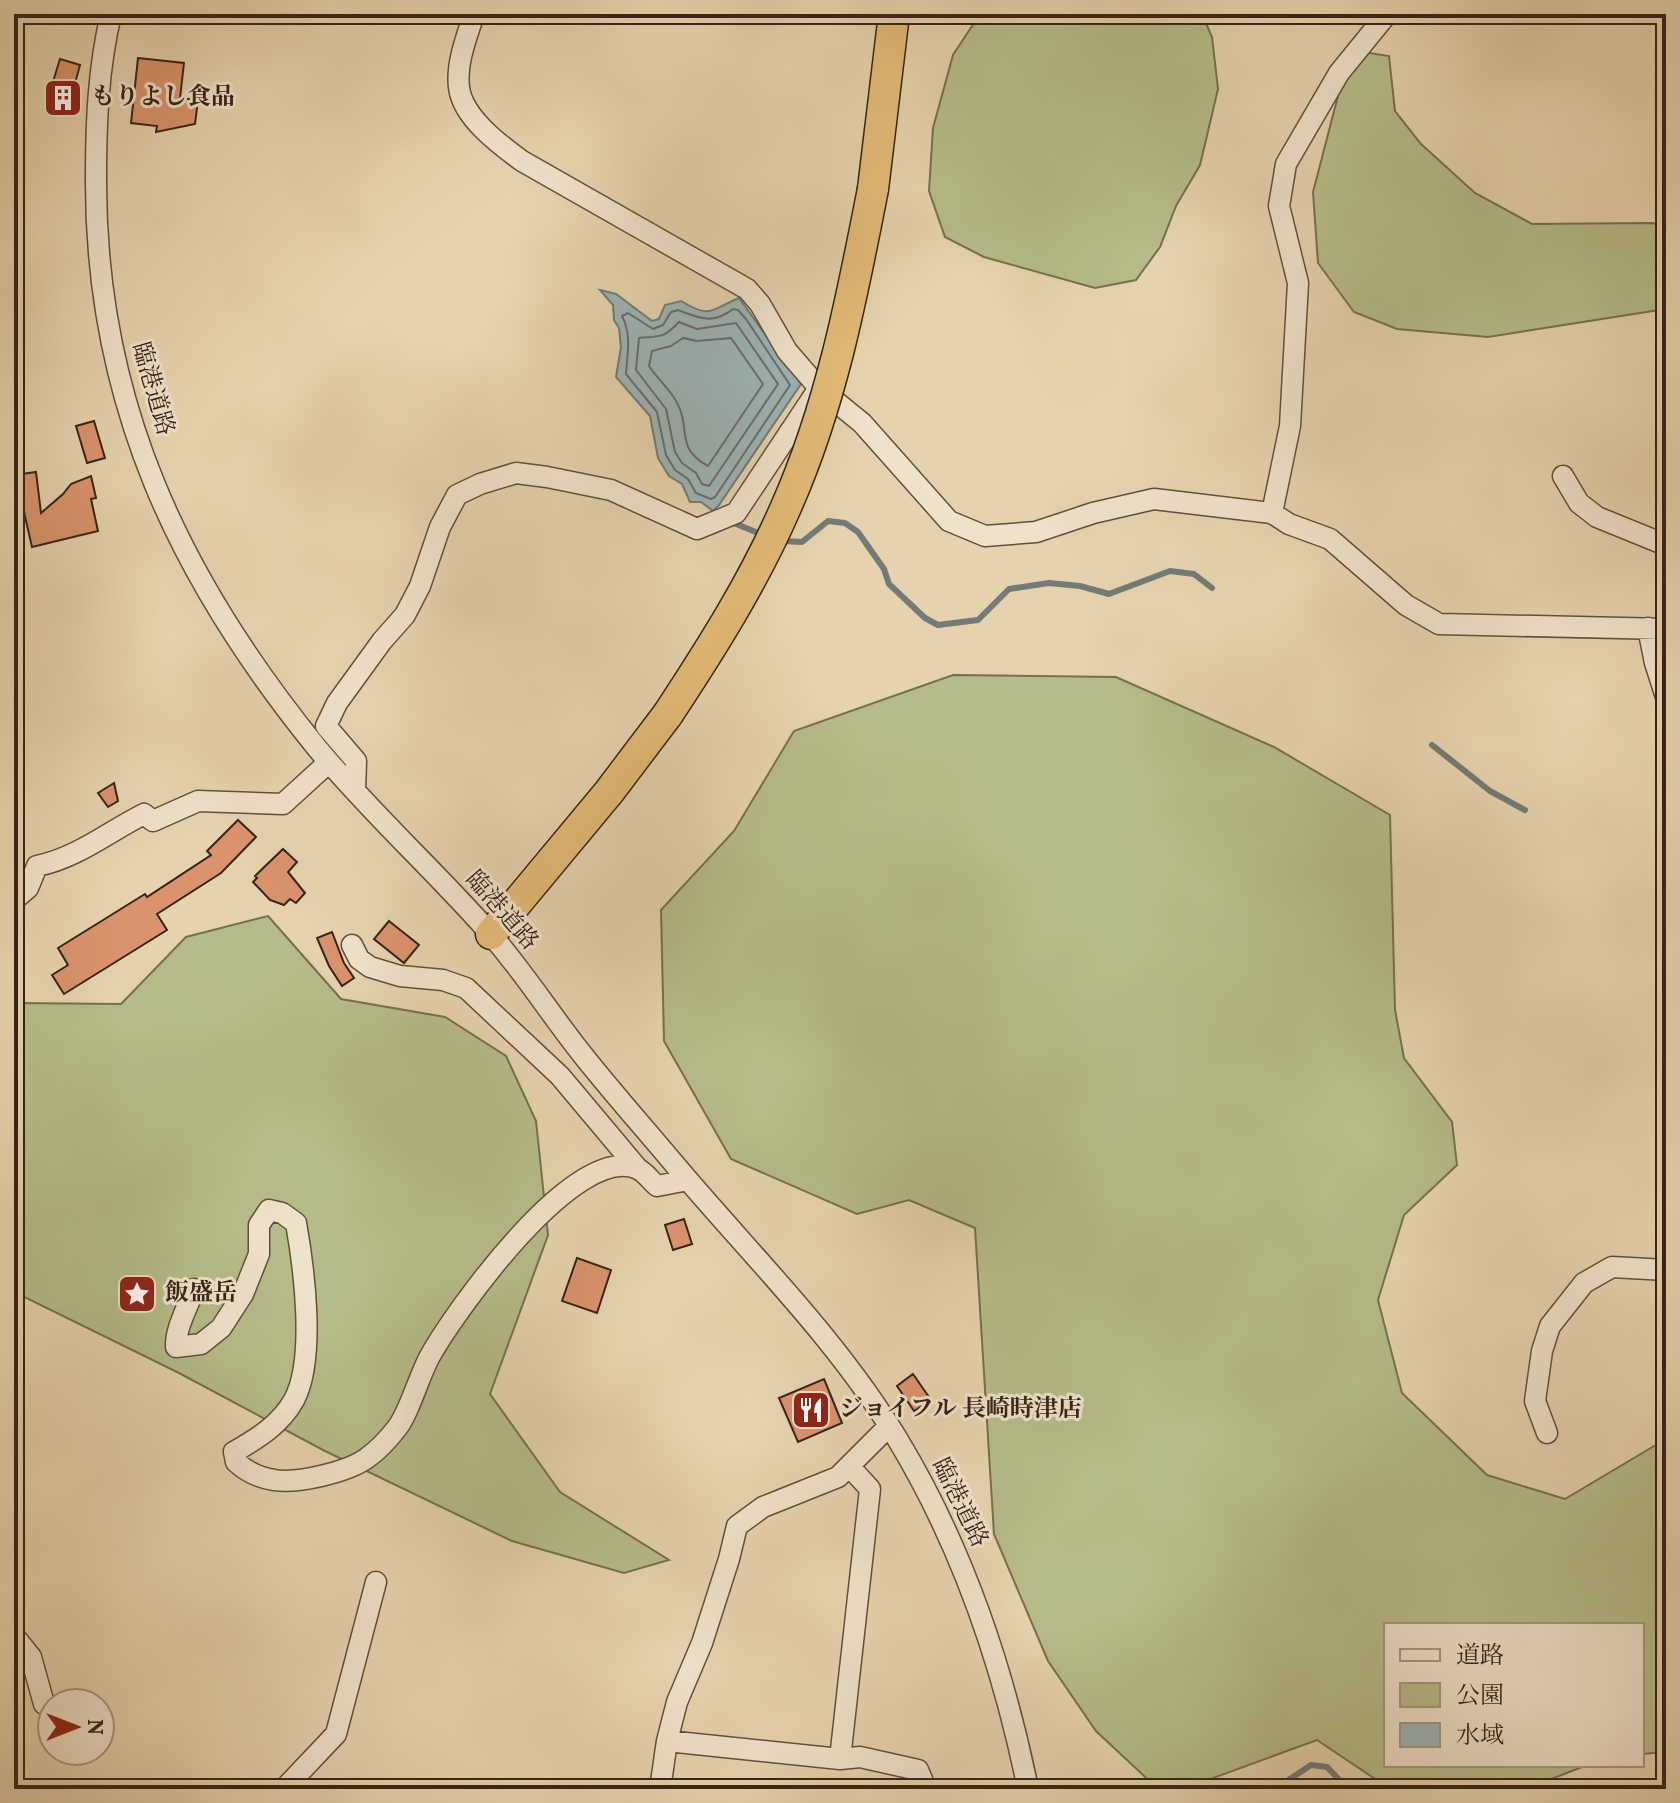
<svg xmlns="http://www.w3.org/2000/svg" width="1680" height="1803" font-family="Vollkorn,'Noto Serif JP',serif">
<rect width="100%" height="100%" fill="#e6d3ad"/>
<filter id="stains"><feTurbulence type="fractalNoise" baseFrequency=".0025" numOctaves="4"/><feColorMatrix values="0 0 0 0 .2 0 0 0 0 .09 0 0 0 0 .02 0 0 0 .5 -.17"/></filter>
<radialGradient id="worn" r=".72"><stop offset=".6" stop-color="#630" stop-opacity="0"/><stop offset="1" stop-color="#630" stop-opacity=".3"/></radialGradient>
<!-- green -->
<path fill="#b6bc89" stroke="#767050" stroke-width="2" d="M980,14H1202L1212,37L1218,89L1200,165L1176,206L1160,247L1136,280L1095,288L984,257L945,237L929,191L933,128L953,55Z
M1350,50L1389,56L1395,111L1421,144L1475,193L1532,224L1653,223L1666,229V303L1659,310L1488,337L1397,329L1354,312L1318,263L1313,192Z
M953,675L1116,677L1274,747L1390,815L1395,1010L1404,1058L1452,1122L1457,1165L1404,1215L1378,1300L1402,1393L1487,1475L1565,1499L1666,1439V1752L1642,1754V1625H1386V1765H1587L1526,1789H1390L1317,1740L1183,1789H1158L1096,1731L1048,1661L994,1534L975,1228L909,1200L857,1214L731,1159L664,1041L661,910L734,831L794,731Z
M268,916L341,999L445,1017L506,1056L536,1121L548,1235L490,1394L560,1492L669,1560L624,1573L512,1541L323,1450L179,1373L14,1292V1003L121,1004L186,937Z"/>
<!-- water -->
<path fill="#9cb4b7" stroke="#737a77" stroke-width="2" d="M600,290L616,294L652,321L659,319L665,305L681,301C712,320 711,309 739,298L801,384L719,505L713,511L701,502H690L682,484L669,476L658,458L650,416L616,377L621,347L619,328L614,320L613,305Z"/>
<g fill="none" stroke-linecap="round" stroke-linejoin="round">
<!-- shore -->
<path stroke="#696c68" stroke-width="2" d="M733,309L738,310L746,319L790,385L715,497L711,499L696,493L688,479L675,470L666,455L657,412L626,374C627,355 632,335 622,316L628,313L653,329L663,325L671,312L678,310C699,318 713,325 733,309Z
M679,322L697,329L736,323L778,384L709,486L702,484L696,473L682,463L675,452L666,409L636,370L639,338C660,336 663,339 679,322Z
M683,338L697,341L731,338L763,384L708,466C674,448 692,428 676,401C670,390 656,377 649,366L652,351L671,346Z"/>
<!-- stream -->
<path stroke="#737a77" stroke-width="6" d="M729,521L763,535
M782,541L802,542L828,521L845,523L858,532L884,569L889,584L925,618L938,625L978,620L1009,589L1049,583L1080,586L1109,594L1170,571L1194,574L1212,588
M1432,745L1490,791L1525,810
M1275,1789L1311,1765L1327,1767L1348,1789"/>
</g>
<!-- building -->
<path fill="#db936e" stroke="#362418" stroke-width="2" d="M138,58L184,63L180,98L198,100L195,124L156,132L157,126L131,123Z
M60,59L80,65L66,116L50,112L58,85H52Z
M94,421L105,458L87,463L76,426Z
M36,472L41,513L63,494L71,484L91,476L96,498L91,499L98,531L32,547L24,512L14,514V475Z
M114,783L118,801L108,807L98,793Z
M238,820L256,837L221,873L157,914L167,930L64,994L52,975L68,965L58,948L145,894L147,897L211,855L207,851Z
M283,849L297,862L288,872L305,893L296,903L290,899L284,905L270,900L253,882L257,878L255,876Z
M389,921L419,945L404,963L374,939Z
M332,932L344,963L354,978L342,986L329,966L317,938Z
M684,1219L692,1244L673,1250L665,1225Z
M577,1258L611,1270L597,1313L562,1301Z
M913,1374L931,1400L914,1411L897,1386Z
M824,1379L842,1423L798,1442L779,1398Z"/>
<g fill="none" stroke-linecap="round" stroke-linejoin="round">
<!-- minor casing -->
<g stroke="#62503d" stroke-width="23">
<path id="minor" d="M111,14C98,69 96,123 96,179C95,402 179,578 317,748C370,812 432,868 487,930C522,969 550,1014 582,1054C612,1092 645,1129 676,1166C751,1255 837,1339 898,1440C963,1548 1003,1666 1028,1789
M474,14C467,36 456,63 459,87C462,117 500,145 522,161L747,289L760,304L787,351L819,388L862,423L949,521L985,536L1036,532L1093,513L1154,499L1272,513L1289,524L1330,539L1406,605L1439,624L1666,629
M1563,476L1579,503L1597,517L1666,545
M1272,513L1290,426L1298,283L1279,206L1286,164L1339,73L1387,14
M1648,628L1655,663L1666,697
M355,791L356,761L326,726L337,703L382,641L405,615L420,586L440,527L457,495L480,484L516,473L547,477L611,490L697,529L736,513L819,388
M14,900L28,888L37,866C77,858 108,832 144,814L153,821L198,801L283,804L329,762
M352,945L359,959L370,967L400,976L443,980L466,988L560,1076L638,1169
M194,1289C188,1307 175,1329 176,1347L201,1344L221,1328L243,1294L259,1254V1225L269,1210L282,1213L296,1223C304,1268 316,1359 294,1400C280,1425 258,1438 234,1452L236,1462C246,1471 260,1478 274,1480C297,1484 348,1472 367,1458C377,1451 390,1437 397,1428C409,1413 419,1376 430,1356C456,1310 576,1141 638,1169C645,1172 651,1181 657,1186L688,1180
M1547,1433L1535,1401L1542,1351L1550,1326L1584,1283L1612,1267L1666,1270
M14,1636L31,1657L44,1704
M667,1741L840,1759L860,1757L918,1770L926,1789
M840,1759L870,1489L849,1466
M284,1789L336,1734L376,1582
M660,1789L667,1741L677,1702L702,1643L729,1559L737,1526L763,1507L838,1477L889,1426"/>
</g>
<!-- highway casing -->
<g stroke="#362418" stroke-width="33">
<path id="highway" d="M873,189L894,14
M491,934L609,792L668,714"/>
</g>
<!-- minor -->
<use href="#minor" stroke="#efe2ca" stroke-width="20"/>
<!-- highway -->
<use href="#highway" stroke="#e3ba76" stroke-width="30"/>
<!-- highway-bridge casing -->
<g stroke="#362418" stroke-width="33" stroke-linecap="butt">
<path id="highway-bridge" d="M668,714C712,647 754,581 786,507C831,406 852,297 873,189"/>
</g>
<!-- highway-bridge -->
<use href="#highway-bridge" stroke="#e3ba76" stroke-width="30"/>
</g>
<!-- icons -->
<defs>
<g id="building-square" transform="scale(2)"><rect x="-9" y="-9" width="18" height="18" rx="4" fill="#8f2418" stroke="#efe2ca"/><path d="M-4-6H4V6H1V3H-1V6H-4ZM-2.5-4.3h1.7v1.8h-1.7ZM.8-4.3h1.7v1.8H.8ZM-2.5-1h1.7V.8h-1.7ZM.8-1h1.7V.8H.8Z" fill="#fff"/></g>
<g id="sight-square" transform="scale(2)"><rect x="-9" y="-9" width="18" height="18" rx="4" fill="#8f2418" stroke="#efe2ca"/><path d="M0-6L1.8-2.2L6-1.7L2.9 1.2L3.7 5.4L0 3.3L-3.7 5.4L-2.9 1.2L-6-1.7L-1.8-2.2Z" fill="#fff"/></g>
<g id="restaurant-square" transform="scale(2)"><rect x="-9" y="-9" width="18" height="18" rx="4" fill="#8f2418" stroke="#efe2ca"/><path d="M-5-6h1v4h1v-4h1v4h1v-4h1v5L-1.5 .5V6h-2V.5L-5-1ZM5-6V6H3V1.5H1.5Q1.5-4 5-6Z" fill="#fff"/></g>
</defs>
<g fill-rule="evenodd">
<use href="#building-square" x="63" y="98"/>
<use href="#sight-square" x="137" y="1294"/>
<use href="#restaurant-square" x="811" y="1410"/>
</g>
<g text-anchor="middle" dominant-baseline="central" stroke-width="6" stroke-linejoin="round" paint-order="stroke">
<!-- poi labels -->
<g font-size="24" font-weight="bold" fill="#362418" stroke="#efe2ca" text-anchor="start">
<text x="91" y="98">もりよし食品</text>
<text x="165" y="1294">飯盛岳</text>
<text x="839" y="1410">ジョイフル 長崎時津店</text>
</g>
<!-- street labels -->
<g font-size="24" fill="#362418" stroke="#efe2ca">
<text transform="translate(152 389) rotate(74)">臨港道路</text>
<text transform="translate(501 911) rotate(49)">臨港道路</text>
<text transform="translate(959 1503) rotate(64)">臨港道路</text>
</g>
</g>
<!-- margin -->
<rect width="1680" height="1803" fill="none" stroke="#e6d3ad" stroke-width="48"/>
<rect x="16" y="16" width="1648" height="1771" fill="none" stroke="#362418" stroke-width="4"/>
<rect x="24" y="24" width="1632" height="1755" fill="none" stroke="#362418" stroke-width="2"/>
<!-- legend -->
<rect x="1384" y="1623" width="260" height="144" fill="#efe2ca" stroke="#a59683" stroke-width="2"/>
<rect x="1400" y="1649" width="40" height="12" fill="#efe2ca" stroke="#a59683" stroke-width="2"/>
<text x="1456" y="1663" font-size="24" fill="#362418">道路</text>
<rect x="1400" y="1683" width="40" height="24" fill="#b6bc89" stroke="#a59683" stroke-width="2"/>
<text x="1456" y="1703" font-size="24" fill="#362418">公園</text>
<rect x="1400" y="1723" width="40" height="24" fill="#9cb4b7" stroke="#a59683" stroke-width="2"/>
<text x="1456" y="1743" font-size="24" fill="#362418">水域</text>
<!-- north arrow -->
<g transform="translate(76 1727) rotate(90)"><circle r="38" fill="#efe2ca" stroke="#a59683" stroke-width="2"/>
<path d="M0-6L14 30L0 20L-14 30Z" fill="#8f2418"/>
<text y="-12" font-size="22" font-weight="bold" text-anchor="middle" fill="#362418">N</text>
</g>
<rect width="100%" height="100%" filter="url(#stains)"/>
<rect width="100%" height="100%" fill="url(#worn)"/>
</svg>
